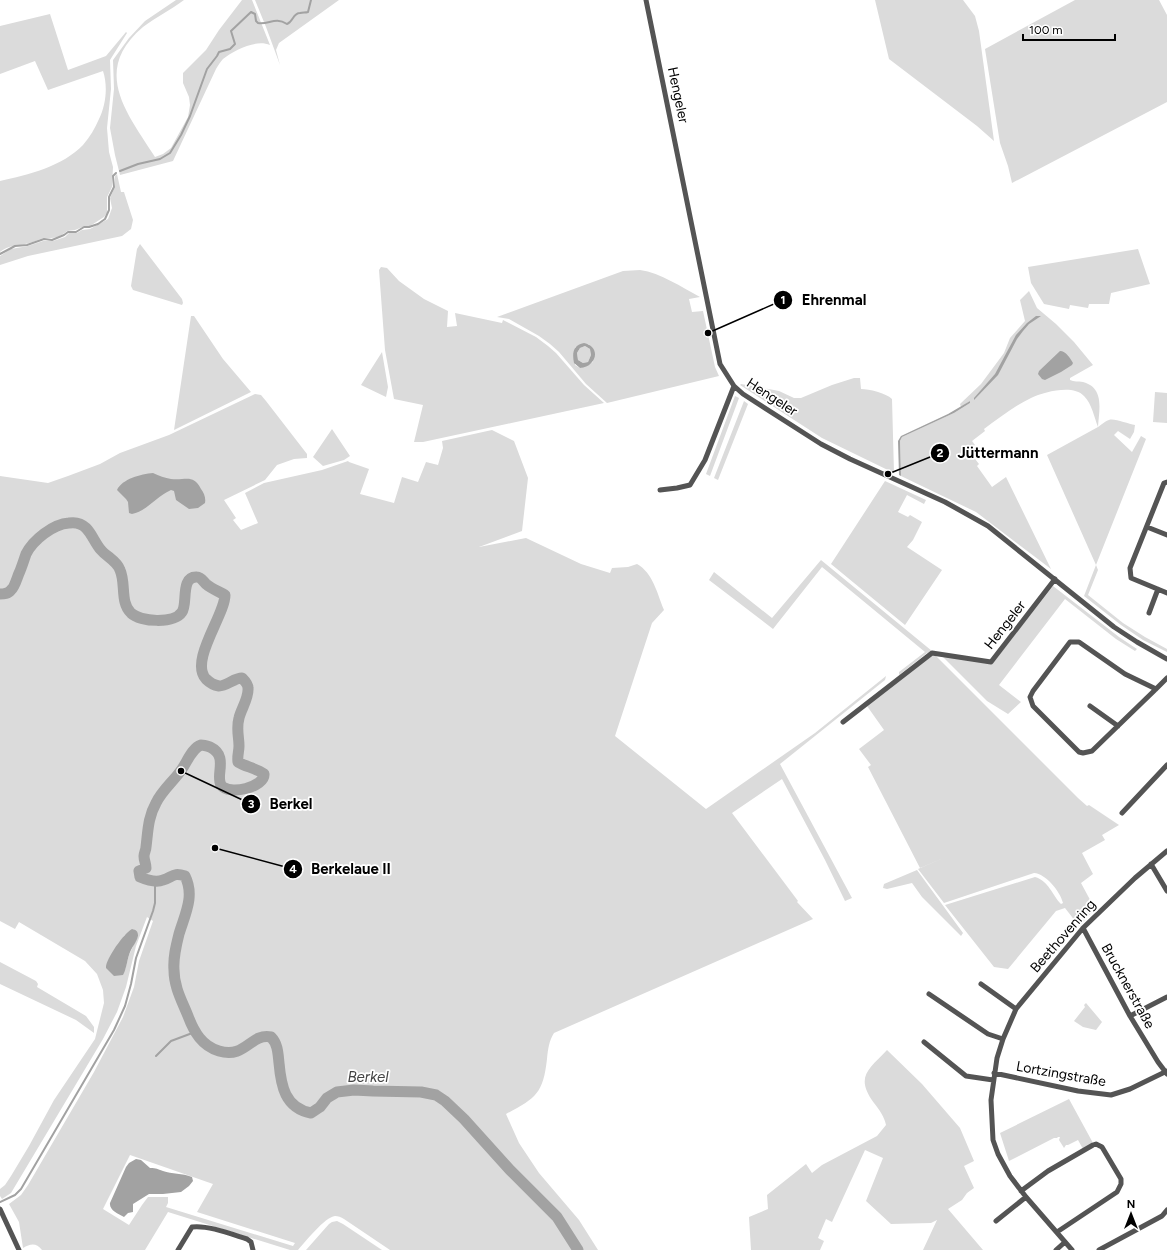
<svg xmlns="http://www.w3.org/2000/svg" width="1167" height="1250" font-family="Figtree,sans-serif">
<rect width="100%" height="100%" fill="#fff"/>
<!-- green -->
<path fill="#dbdbdb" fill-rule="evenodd" d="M176,0H184C171,10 156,17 143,27C91,71 127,113 155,157L163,154L171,148L188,117L190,105L189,97L183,83V73L206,50L219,30L242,0H252L270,45C256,39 234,50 223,59C220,62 218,66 216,69L173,161L120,175L115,155L110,128L114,89L113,60L129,38L145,21Z
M255,0H339L279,43L276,50L280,65L266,27Z
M875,0H963L975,16L979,31L994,141L977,126L889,59Z
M1075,0H1159L1167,15V102L1012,183L1008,166L1000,143L985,49Z
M50,14L68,70L106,56L126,32L127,33L110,60L111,89L107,128L109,152L113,167L112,187L107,197V213L104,217L90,226H85L75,230L67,231C59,238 54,238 44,238C39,239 34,242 29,243C19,246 8,245 0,252V181C28,175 63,166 83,145C90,137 95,128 99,119C106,105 108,86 103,71L48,90L35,61L0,74V26Z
M117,174L121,192H124L133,220L131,229L122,236L28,256L0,265V256L11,249L28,246L43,241H53L65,237L69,233H77L82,230L90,229L108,219L112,208L110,198L115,187V176Z
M140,244L182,299L183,303L182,305L133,290L131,286L137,249Z
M1138,249L1150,284L1111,293L1109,304H1089L1088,308L1070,305L1069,309L1044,304L1031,283L1028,267Z
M381,267L387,268L399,281L424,299L448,311L447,327L457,326L455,313L502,323L503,320L536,337L548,346L556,353L584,385L604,403L423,442H414L423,405L394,399L385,350L379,270Z
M640,270C661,273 681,287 700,297L689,299L692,312L703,311L715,367L719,376L607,403L586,384L559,352L550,344L539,336L509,319L497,317L623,271ZM589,344L593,362L580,368L575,365V347Z
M1029,291L1037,308L1056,324L1074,342L1093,365L1070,378V380C1074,382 1078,381 1083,382C1105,388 1099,410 1098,427C1101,425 1105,421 1109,420C1114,418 1128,424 1135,425L1134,432L1130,439L1118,431L1114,435L1132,452L1141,436L1146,439L1096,565L1098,570L1088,595L1123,623L1145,637L1167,649V652L1143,640L1121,625L1084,596L1096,565L1047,455L1098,427C1094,417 1092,404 1084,396C1073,384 1044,392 1031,398C1014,406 999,418 984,429L985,431L972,441L975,445L968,450L979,464L977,466L992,487L1006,477L1051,569L976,512L901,476L900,441L902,437L954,413L970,403V401L961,407L960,404L981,384L1004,353L1010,338L1025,321L1020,300Z
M191,316H194L223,359L251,392L174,430Z
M585,346L590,349L591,355L588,362L583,363L578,360L577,353L580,348Z
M382,352L388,387L386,397L361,385Z
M854,378H860L861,389C869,389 886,393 892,399L894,473L822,438L740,385L741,384L779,391L794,398H801L832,385Z
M1155,392L1167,393V423L1153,422Z
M255,394L261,395L266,401L307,454V458L294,459L277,465L265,480L224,500L236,518L233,520L241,530L258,523L245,493L264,483L322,470L348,461L349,462L369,469L360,494L394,503L402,477L418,482L426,462L438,465L443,448L442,441L492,430L514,441L528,478L522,531L479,547L526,538L581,564L610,573L612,568L628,567L637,564C653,573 657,593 664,610L652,623L615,736L706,809L815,733L886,676L885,680L780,764L852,898L845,901L825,860L782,779L732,813L798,901L797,902L813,919L554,1033C549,1041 548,1049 547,1059C543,1094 536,1098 506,1114L519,1143L539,1173L579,1220L598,1250H390L344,1219C341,1217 338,1216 335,1216C325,1217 305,1242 298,1250H290L168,1212L145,1250H42C36,1242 30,1244 23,1248L19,1222L9,1204L21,1195L28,1185L94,1072L123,1017L134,987L139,961L153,921L147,917L136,946L126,987L117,1012L103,1039L11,1193L2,1199L0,1196V1189L5,1185L11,1176L29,1146L54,1100L95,1039L104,1003L103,990L97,974L85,961L19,922L15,929L0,921V476L48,483L68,476L100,464L120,453L169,435ZM125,935L138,936L129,955L125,970L115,949ZM130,1155L213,1184L197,1212L295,1243L293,1246L166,1207L168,1203V1197H148L142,1205L129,1225L103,1209Z
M735,396L739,398L710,476L706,474Z
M744,401L748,404L718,480L714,478Z
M332,429L350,456L344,460L323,466L313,457Z
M885,481L926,500L924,504L907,495L898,512L908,517L910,515L922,522L913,540L907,547L942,570L905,625L831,564Z
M821,560L932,651V652L927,653L899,675V672L925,652L822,567L773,629L709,580L714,572L772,618Z
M1053,586L1119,637L1137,649L1135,651L1116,639L1065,599L999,685L1021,702L1008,714L987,701L941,655L992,664Z
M934,654L1078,798L1087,806L1089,805L1119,825L1102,835L1105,840L1082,853L1093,874L1081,883L1095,909L1079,926L1065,908L1056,911L1008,969L994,967L945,905L1035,877C1049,881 1052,895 1061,904L1063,903C1060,891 1046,874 1034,873L944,903L918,869L946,857L920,868L868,767L871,765L859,749L884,730L867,706Z
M917,870L963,933L961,936L922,897L912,883L887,889L883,888L884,884Z
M0,962L36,981L38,984L37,987L86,1016L94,1027V1033L76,1020L0,984Z
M1086,1003L1102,1022L1096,1030L1083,1027L1074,1021L1085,1007L1084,1005Z
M887,1050L922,1084L960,1128L974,1161L964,1166L974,1188L967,1193L962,1200L948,1209L983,1250H923L937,1220L931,1223L891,1224L866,1201L883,1158L865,1150L832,1222L826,1219L818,1238L824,1241L820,1250H751L749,1217L768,1209L767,1195L806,1164L812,1173L822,1165L877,1136L886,1125C884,1116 880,1111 874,1103C855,1077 868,1070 887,1050Z
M1069,1099L1093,1143L1083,1149L1078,1140L1068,1145H1066L1064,1148L1059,1140L1060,1137H1058L1057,1138H1054L1009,1161L1000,1133Z
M337,1221L343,1224L382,1250H306L329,1224L332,1222Z"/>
<!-- water -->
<path fill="#a2a2a2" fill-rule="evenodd" d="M1036,316H1041L1029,324L1023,331L1017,339L998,375L974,400V398L995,374L1016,335L1027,323Z
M584,343C602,347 596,367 580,368L574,363C572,353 573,345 584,343ZM585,346L590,349L591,355L588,362L583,363L578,360L577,353L580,348Z
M1060,351C1066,351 1070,358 1073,363L1072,365L1061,372L1045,380L1042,379L1038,374L1039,371Z
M970,401V403L954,413L902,437L900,441L901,476L899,475L898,441L901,436L948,414Z
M153,473C159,476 165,478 171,479C185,481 193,473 201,489C204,493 206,498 205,503L198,508L189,509L176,500L174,491L171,490C157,496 147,511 132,514L129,513L128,502L126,499L117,490C122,479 141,474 153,473Z
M132,929C136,930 138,931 138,936C137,941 133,946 131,950C127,958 127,968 123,975L114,976L106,968C105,960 124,933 132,929Z
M136,1159L141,1160L150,1168C157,1168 157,1169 163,1171C172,1174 182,1173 192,1177L193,1181L189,1186L181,1192L163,1194H149L133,1204V1212L128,1213L124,1217C118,1214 109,1210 110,1203L126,1167L129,1163Z"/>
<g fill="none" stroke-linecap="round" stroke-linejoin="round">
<!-- stream -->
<path stroke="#a2a2a2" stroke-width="2" d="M120,171L138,164L160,159L170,153L181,135L190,116L207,69L217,56L219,52L230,49L235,44L231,31L251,12L255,14L256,21L258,23C269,25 275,16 287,24C293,22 293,13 300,13C303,12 305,13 308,12L311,0
M0,254L15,246L27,245L44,239L52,240L64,235L68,232H76L84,227H89L98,224L105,219L109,210V197L114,187L113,176L116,173
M156,1056L171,1041L195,1032
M0,1202L15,1195L21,1189L114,1030L125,1006L131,984L136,958L153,911L155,903V881"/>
<!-- river -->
<path stroke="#a2a2a2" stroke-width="11" d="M0,594C4,594 8,594 11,590C15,587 17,577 20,571C22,566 24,560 26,554C33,540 53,524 69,523C75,522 81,523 86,528C92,534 95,543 101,550C107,557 117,561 120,570C126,583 120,603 131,613C140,622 174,624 182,612C188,604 180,576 197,577C201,577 203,581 206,584C212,589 218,591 225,595C225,615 189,661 206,679C210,683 213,685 219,686C227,686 234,678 242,678C245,681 248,684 248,688C249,698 241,709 239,718C236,729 239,736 239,746C239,752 237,756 238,762C246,767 256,768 264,774C265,787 229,796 221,785C215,775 229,756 210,747C207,746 204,745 201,745C192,748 187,762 182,769C174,781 162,790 156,803C148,817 148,831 146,847C146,850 144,853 144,856C144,861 146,863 146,868L139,871L140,877C147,880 156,883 163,880C173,877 173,872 185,876C195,896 185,914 179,934C176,946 173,958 174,970C174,987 182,1001 188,1016C194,1032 202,1046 219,1051C246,1059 250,1033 271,1037C278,1044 278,1054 279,1063C281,1086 285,1108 311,1113L320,1107L327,1098L337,1092L354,1090L373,1091L421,1092L436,1095L445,1101L464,1119L510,1170L557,1217L578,1250"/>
<!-- minor -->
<path stroke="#545454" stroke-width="5" d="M646,0L720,364L734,386L743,394L821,444L850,459L945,502L988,526L1114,627L1137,642L1167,659
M1167,482L1164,483L1130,568L1131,578L1167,593
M660,490L677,488L690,485L705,460L734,386
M1147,527L1167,535
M1149,613L1158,589
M1156,689L1125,674L1079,642H1070L1033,691L1030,697L1033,706L1079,752L1083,753L1092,751L1156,689L1167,678
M1090,706L1118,726
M843,722L932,653L991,662L1055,579
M1122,813L1167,765
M1151,864L1167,891
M1083,928L1130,1016L1158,1062L1167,1074
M981,984L1016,1009
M929,994L988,1034L1003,1039
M1130,1016L1167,997
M924,1042L966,1076L993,1080
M994,1073L1078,1091L1111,1095L1130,1089L1167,1071
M1021,1191L1048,1171L1093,1145L1096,1144L1102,1147L1121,1179V1184L1117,1192L1057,1232
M0,1209L19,1250
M996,1221L1026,1197
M178,1250L192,1227C208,1225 231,1234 247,1239L251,1242L253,1250
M1056,1250L1065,1242
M1072,1250L1026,1197L1010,1176L998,1154L993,1140L991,1100L997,1058L1003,1039L1016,1009L1083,928L1135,878L1167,851
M1099,1250L1162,1216L1167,1210"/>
</g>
<g text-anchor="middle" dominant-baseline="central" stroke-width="3.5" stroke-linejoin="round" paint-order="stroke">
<!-- street labels -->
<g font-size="14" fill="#000" stroke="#fff">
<text transform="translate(678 95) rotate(78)">Hengeler</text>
<text transform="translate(772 397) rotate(33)">Hengeler</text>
<text transform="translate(1005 625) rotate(-52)">Hengeler</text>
<text transform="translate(1063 936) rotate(-49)">Beethovenring</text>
<text transform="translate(1128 986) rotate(61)">Brucknerstraße</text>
<text transform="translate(1061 1074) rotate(10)">Lortzingstraße</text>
</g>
<!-- water labels -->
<g font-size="15" font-style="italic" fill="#434343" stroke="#fff">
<text x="368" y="1077">Berkel</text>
</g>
</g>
<!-- callouts -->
<path fill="none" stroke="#000" stroke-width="1.5" d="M708 333L783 300M888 474L940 453M181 771L251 804M215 848L293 869"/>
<g fill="#000" stroke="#fff" stroke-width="1.5">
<circle cx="708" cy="333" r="4"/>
<circle cx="888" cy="474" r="4"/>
<circle cx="181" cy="771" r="4"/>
<circle cx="215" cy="848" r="4"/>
<circle cx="783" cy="300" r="10"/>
<circle cx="940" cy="453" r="10"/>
<circle cx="251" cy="804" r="10"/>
<circle cx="293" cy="869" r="10"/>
</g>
<g font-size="12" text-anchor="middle" font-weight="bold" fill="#fff">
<text x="783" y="304">1</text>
<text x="940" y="457">2</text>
<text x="251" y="808">3</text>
<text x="293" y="873">4</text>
</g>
<g font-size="15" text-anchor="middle" font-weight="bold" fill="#000" stroke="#fff" stroke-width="3.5" stroke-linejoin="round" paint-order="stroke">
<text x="834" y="305">Ehrenmal</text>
<text x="998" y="458">Jüttermann</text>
<text x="291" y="809">Berkel</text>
<text x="351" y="874">Berkelaue II</text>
</g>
<!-- north arrow -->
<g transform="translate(1131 1214)" stroke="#ffffff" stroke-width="3" paint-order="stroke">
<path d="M0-3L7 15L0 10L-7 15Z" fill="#000000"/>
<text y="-6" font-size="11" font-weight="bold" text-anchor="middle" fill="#000000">N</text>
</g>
<!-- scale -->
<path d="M1023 34v6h92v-6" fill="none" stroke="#000000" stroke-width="2"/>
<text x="1029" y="34" font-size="12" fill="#000000" stroke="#ffffff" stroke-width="3" paint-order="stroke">100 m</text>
</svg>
